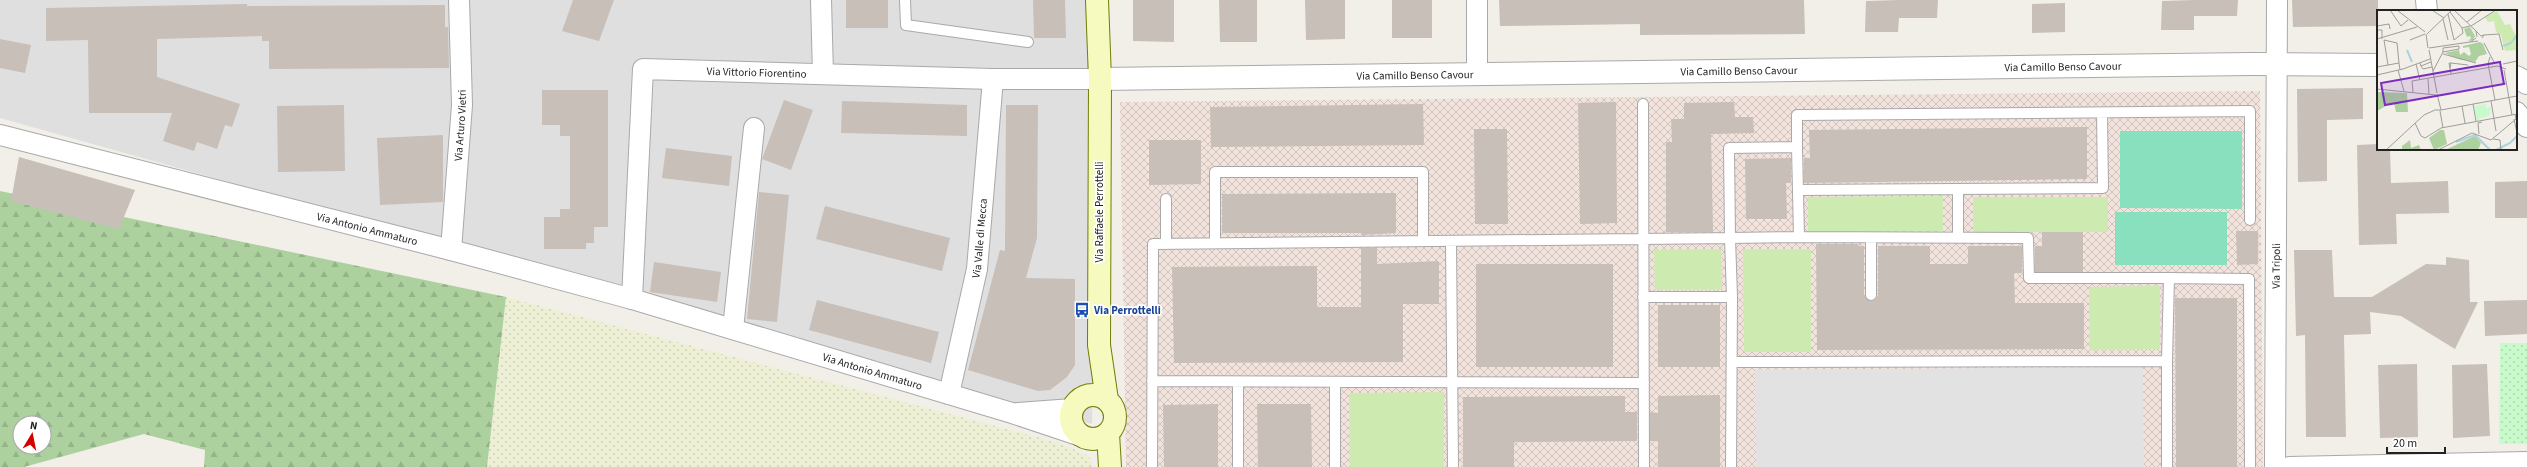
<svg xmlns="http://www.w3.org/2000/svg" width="2527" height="467" font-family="'Source Sans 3',sans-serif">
<defs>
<pattern id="military-cross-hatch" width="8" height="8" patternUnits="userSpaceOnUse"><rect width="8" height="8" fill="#f3e3dd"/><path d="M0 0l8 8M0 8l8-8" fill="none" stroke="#d0c2bd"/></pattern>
<pattern id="farmland-dots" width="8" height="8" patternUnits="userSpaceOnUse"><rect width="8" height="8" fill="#eef0d5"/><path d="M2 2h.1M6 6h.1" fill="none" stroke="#ccceb7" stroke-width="1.8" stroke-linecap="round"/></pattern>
<pattern id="forest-firs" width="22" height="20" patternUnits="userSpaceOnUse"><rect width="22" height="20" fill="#add19e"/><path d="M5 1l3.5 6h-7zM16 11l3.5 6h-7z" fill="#95b388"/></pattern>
<pattern id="park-dots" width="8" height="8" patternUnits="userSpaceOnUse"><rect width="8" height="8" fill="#c8facc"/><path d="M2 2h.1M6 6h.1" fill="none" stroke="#acd6af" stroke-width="1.8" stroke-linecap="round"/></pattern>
</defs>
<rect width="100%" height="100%" fill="#f2efe9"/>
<!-- residential -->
<path fill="#e0dfdf" d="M0,0H1101L1092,424L0,118Z"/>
<!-- military -->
<path fill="url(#military-cross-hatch)" d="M2260,91L2263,467H1126L1120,102Z"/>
<!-- farmland -->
<path fill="url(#farmland-dots)" d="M506,297L1060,443L1089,456L1093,467H487Z"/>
<!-- grass -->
<path fill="#cdebb0" d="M1943,196V231L1808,232V197Z
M1973,197H2108V232H1973Z
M1721,249L1722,289L1655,290L1654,250Z
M1743,249H1811V352H1744Z
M2160,286V349L2090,350L2089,287Z
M1444,392V467H1350L1349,393Z"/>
<!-- forest -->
<path fill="url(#forest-firs)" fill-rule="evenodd" d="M0,191L506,297L487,467H204L205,450L144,434L24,467H0ZM20,423H44V447H20Z"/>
<!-- park -->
<path fill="url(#park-dots)" d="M2500,343H2527V444H2499Z"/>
<!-- pitch -->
<path fill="#88e0be" d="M2120,131H2242V209L2120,208Z
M2115,212H2227V265H2115Z"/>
<!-- parking -->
<path fill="#e2e2e2" d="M2143,367L2144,467H1756L1755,370Z"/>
<!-- building -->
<path fill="#c7bfb8" d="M573,0H614L599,41L562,31Z
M846,0H888V28H846Z
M1033,0H1065L1066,38H1034Z
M1133,0H1174V42L1133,41Z
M1219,0H1257V42H1220Z
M1305,0H1345V39L1306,40Z
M1392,0H1432V38H1392Z
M1499,0H1804L1805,34L1640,35V24L1500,26Z
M1900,0H1938L1937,18H1899L1898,32H1865L1866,1Z
M2194,0H2238L2237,16H2194V30H2161L2162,1Z
M2292,0H2378V26L2293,27Z
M2065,3V32L2032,33V4Z
M247,4V6L445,5V27H448L449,68L269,69V41H262V36L157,39V77L240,104L232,127L225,125L217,149L197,142L194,151L163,141L172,113H89L88,40L46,41V8Z
M0,39L31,45L25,73L0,68Z
M2363,88V119L2327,120V181L2298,182L2297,89Z
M542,90H608V227H594V243H586V249H544V217H560V209H570V136H560V125H542Z
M784,100L813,110L791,170L762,159Z
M842,101L967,105V136L841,133Z
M1616,102L1617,223L1580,224L1578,103Z
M1734,102L1735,117H1753L1754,133L1711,134L1713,232H1666V142H1672L1671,119H1684V103Z
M1423,104L1424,145L1211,147L1210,107Z
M344,105L345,171L278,172L277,106Z
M1006,105H1038L1037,238L1026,278L1075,279V365L1067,377L1050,390L1038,391L968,370L1000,250L1005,251Z
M2087,127V179L1804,183V158H1810L1809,130Z
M1474,129H1507L1508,224H1475Z
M443,135V202L380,205L377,138Z
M1149,140H1201V184L1149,185Z
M2378,144V149H2390L2391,183L2448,181L2449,213L2396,214L2397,244L2359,245L2357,145Z
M666,148L732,156L729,186L662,178Z
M19,157L135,190L119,229L11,201Z
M1791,158V183H1786L1787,219H1746L1745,159Z
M2527,181V218H2495V182Z
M759,192L789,195L777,322L747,319Z
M1396,193V233L1361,235V233H1222V194Z
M825,206L950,238L942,271L816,239Z
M2236,231H2258V264L2237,265Z
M2042,232H2083V272H2035V246H2042Z
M1816,244H1858V246H1864V295L1871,301L1875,300L1878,295V246H1930V264H1968V246H2022V273H2014L2015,303H2084V349L1817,350Z
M1361,248H1377V264L1439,261V304H1403V362L1174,363L1172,267L1317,266V307H1361Z
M2294,250H2332L2334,297H2372L2426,264L2446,265V257L2469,260L2470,302H2478L2455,349L2401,316L2370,312L2371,334L2344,335L2346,437H2306L2305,335L2296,336Z
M654,262L721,272L717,302L650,292Z
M1476,264H1613V367H1476Z
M2175,298H2237V467H2176Z
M817,300L939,332L931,363L809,330Z
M2527,300V334L2485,336L2484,301Z
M1658,305H1720V367H1658Z
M2417,364L2418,437L2380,438L2378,365Z
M2487,364L2490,436L2453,438L2452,365Z
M1720,395V467H1658V441H1650V412L1658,413V396Z
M1625,396V412H1637V441L1514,442V467H1463V397Z
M1218,404V467H1164L1163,405Z
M1257,404H1311L1312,467H1258Z"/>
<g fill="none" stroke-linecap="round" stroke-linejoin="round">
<!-- service casing -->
<g stroke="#a9a9a9" stroke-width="12">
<path id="service" d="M905,0L906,25L1028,42
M1643,104L1644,467
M1797,147V115L2250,111V220
M1797,147L1799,237L1730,238L1729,148Z
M1958,189V238
M1798,190L2103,188L2102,113
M1799,237L2028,238L2029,278H2169L2167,361
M1871,238V295
M1451,242L1453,467
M1215,243V172H1423V241
M1166,244V199
M2169,278L2249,279L2250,467
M1732,362L2167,361V467
M1152,381L1644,383
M1238,382V467
M1335,382V467
M1152,467L1153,244L1730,238L1732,297H1643
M1731,467L1732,297"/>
</g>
<!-- minor casing -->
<g stroke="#a9a9a9" stroke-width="22">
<g id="minor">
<path d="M821,0L823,74"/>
<path d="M1477,0V74"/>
<path d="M2426,0L2427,11"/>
<path id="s1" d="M0,135L451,250L632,299L1012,413L1084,437"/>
<path id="s2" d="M451,250L462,105L459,0"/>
<path id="s3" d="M632,299L643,69L993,79H1100"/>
<path d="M733,329L754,128"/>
<path id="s4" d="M949,394L977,269L993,79"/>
<path d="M1018,413L1073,409"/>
<path id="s5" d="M2275,467L2277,0"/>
<path d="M2289,467L2527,462"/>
</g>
</g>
<!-- tertiary casing -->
<g stroke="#a9a9a9" stroke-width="24">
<g id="tertiary">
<path d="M2516,77L2527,83"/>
<path id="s6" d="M1100,79L2251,64L2378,65"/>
<path d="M2516,113L2527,126"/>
</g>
</g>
<!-- secondary casing -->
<g stroke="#707d05" stroke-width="24">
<path id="secondary" d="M1097,0L1100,79L1099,345L1107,400
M1071 417a22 22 0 1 1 44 0a22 22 0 1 1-44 0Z
M1108,434L1110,467"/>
</g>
<!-- service -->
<use href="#service" stroke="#fff" stroke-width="10"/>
<!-- minor -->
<use href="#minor" stroke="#fff" stroke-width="20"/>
<!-- tertiary -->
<use href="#tertiary" stroke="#fff" stroke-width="22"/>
<!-- secondary -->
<use href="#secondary" stroke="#f7fabf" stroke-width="22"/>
</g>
<!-- icons -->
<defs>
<g id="bus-bare" transform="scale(1.2)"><path d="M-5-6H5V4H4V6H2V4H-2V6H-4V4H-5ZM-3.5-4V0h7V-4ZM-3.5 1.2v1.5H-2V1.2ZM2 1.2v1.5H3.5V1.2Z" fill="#1a4fb4" stroke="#fff" stroke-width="2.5" paint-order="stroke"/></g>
</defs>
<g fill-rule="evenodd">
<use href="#bus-bare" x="1082" y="310"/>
</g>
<g text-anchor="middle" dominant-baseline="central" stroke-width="3.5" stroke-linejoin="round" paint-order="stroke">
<!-- street labels -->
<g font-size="11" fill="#222" stroke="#fff">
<text stroke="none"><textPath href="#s6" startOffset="963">Via Camillo Benso Cavour</textPath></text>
<text stroke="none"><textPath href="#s6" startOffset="639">Via Camillo Benso Cavour</textPath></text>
<text stroke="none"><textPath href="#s3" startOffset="344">Via Vittorio Fiorentino</textPath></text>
<text stroke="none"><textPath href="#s6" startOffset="315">Via Camillo Benso Cavour</textPath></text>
<text stroke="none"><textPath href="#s2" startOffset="125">Via Arturo Vietri</textPath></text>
<text transform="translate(1099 212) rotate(-90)">Via Raffaele Perrottelli</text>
<text stroke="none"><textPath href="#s1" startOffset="379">Via Antonio Ammaturo</textPath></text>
<text stroke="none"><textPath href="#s4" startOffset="159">Via Valle di Mecca</textPath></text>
<text stroke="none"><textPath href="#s5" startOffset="201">Via Tripoli</textPath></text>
<text stroke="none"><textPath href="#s1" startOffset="904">Via Antonio Ammaturo</textPath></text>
</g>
<!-- transit labels -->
<g font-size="11" font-weight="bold" fill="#164399" stroke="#fff" text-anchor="start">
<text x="1094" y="310">Via Perrottelli</text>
</g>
</g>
<!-- overview -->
<g transform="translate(2377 10)">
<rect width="140" height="140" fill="#f2efe9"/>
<path d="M120,1L128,15L133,14L140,28V40L128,41L124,25L119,22L117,11L111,12L108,7Z" fill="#cdebb0"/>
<path d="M93,17L98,26L96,30L91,31L94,28L93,26L90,27L87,19ZM103,32L106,34L110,44L102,46L98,52L81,49L68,43L82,40L83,45L87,42L92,46L94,44L92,37L86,38V36ZM0,82L30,83L31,102H19L17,93H14L0,101ZM63,120H67L70,134L57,140L52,128ZM98,126L104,133L101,140H68ZM33,130L34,138L42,135L44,140H25V136Z" fill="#add19e"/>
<path d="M109,94V98L114,97L113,105L100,110L97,96Z" fill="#c8facc"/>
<path fill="none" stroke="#aad3df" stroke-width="2" d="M126,36L134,33L140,25M30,40L35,52M79,132L98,125L113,140M119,140L133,133L140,126"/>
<path fill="none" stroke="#9f9d99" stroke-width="1" d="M13,0L24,16L31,10M20,0L48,22M55,0L67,8M77,0L99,21M73,2L85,18L93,16M71,4L77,30L86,23L85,18M66,9L71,30M90,12L105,0M0,16L12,14L13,19M94,16L119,0M0,20H5V29M49,24L51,38M50,24L75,0M107,25L122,24L126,40M100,27L99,21L104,26L107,25L105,28M99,28L93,32L101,31M0,29L40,17M7,30L20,33L22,53M7,30L11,55M33,30L48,24M107,33L117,52M52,38L93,32M52,40L60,83M66,44L99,53M113,47L111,54L118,90M43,53L44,56L54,52M74,53L91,55M39,54L43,70M126,54L140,51M44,56L46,59L55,57M0,57L22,53L23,60M73,58L74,53H72L74,64M21,60L27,81M127,60L135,105M56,61L66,42V38L82,36V39L66,42M0,65L26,59L53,49M51,69L52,84M115,76L130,73M0,79L59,85M36,82L35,71L120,56L129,59M114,91L119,121M96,94L99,111M85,96L88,113M64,100L140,86M63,101L66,118M137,109L140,123M38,113L44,126L48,128L64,118L140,104M102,124L101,113L105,112M116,129L123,130L124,140M9,140L47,105L58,100H64L60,84M61,140L95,123L114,130L139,109L138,104"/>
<path fill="#7b2cbf" fill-opacity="0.15" stroke="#7b2cbf" stroke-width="2" d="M123,52L127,74L8,95L4,73Z"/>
<rect width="140" height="140" fill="none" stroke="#222" stroke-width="2"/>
</g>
<!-- north arrow -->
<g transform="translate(32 435) rotate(10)"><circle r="19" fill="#ffffff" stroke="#a7a7a7"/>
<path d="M0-3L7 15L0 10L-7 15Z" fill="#d40000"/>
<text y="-6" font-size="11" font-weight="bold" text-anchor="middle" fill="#222222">N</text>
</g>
<!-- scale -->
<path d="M2387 447v6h58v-6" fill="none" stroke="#222222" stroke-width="2"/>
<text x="2393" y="447" font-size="12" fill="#222222" stroke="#ffffff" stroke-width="3" paint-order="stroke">20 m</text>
</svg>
